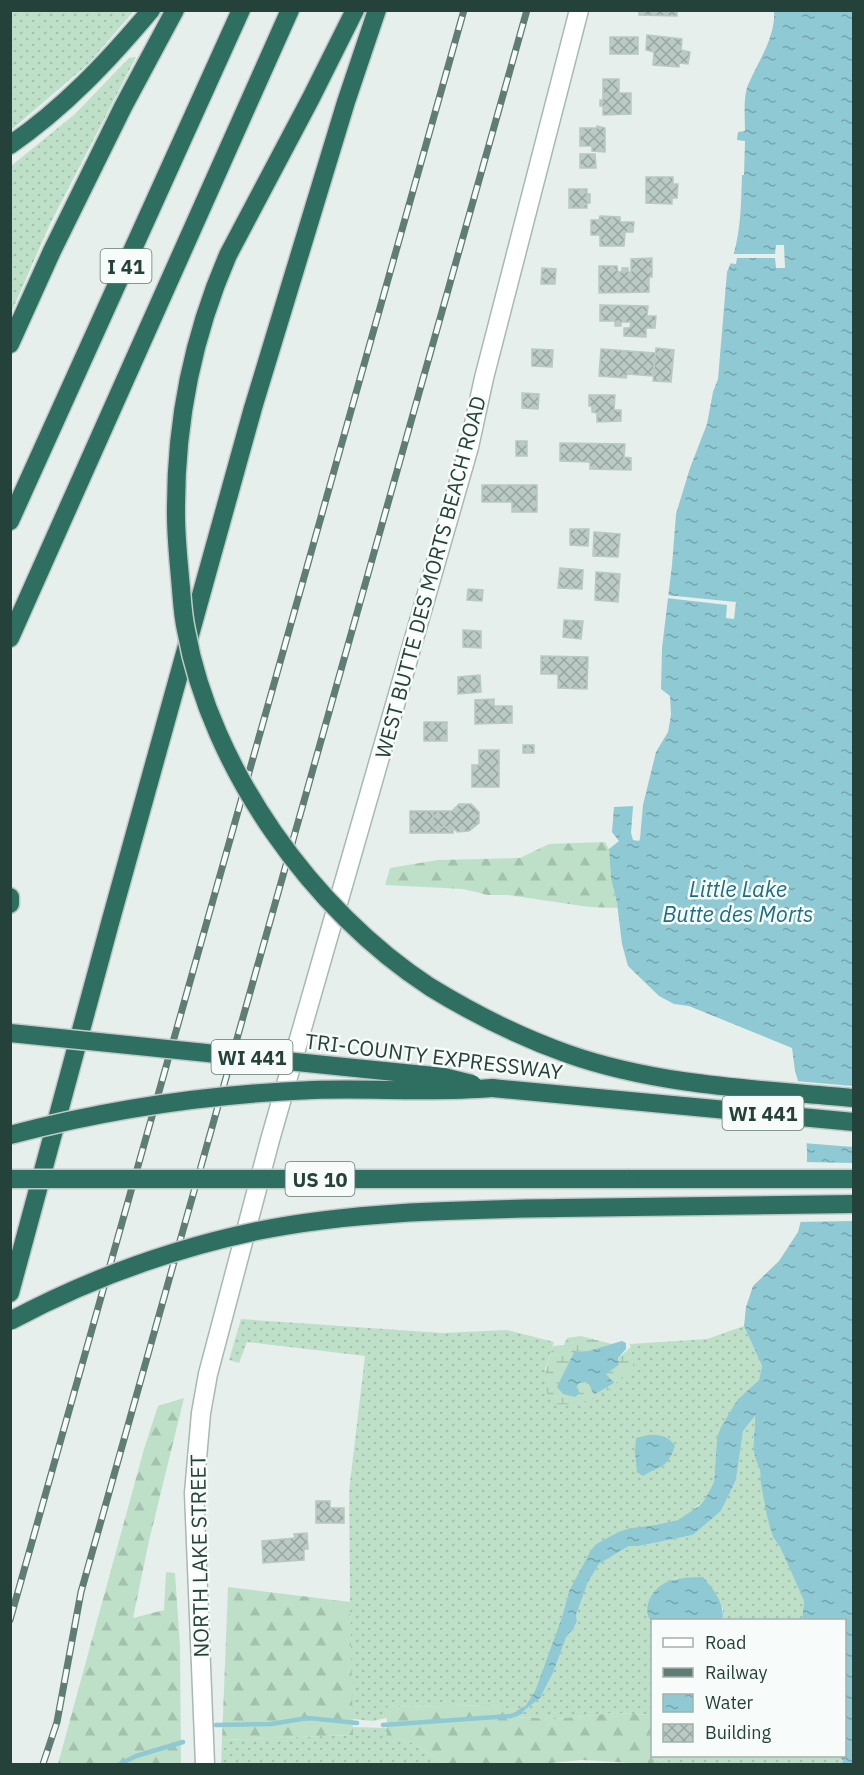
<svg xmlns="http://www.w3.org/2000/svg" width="864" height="1775" font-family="'IBM Plex Sans',sans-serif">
<defs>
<pattern id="grass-dots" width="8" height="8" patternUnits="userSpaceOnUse" patternTransform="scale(1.5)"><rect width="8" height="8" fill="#bfe0c8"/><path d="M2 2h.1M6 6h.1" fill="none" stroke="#a4c1ad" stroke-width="1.8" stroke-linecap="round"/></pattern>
<pattern id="forest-firs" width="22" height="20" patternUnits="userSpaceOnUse" patternTransform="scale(1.5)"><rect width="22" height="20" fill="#bfe0c8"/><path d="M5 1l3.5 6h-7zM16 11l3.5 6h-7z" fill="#a4c1ad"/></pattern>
<pattern id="wetland-marsh" width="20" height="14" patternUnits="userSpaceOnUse" patternTransform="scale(1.5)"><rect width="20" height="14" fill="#bfe0c8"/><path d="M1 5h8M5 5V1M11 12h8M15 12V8" fill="none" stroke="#a4c1ad"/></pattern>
<pattern id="water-ripples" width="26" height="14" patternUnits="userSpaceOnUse" patternTransform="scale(1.5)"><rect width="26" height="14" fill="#8ec9d4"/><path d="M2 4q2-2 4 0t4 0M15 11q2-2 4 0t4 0" fill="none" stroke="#74a5ad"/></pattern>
<pattern id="building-cross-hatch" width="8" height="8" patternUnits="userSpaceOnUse" patternTransform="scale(1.5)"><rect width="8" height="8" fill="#bbcac4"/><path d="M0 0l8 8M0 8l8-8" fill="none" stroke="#98a6a0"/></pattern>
</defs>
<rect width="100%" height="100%" fill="#e6efeb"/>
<!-- grass -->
<path fill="url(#grass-dots)" d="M11,10H134V11L88,64L11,130Z
M136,57L50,224L11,313V166L75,114L129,58Z
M241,1319L442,1333L507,1330L554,1342L545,1370L633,1369L630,1344L707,1339L744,1326L762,1366L759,1380L738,1399L717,1438L714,1482L705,1499L692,1511L679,1520L655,1525L630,1528L618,1532L596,1544L569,1591L562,1617L535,1691L526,1705L515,1712L501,1705L387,1707V1718L373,1721L352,1719L351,1707L349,1491L365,1356L247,1342L239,1363L229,1360Z
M756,1415L753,1442L761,1473L760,1479L773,1537L780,1547L804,1601L802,1620H719L723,1617V1609L716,1594L677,1578C652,1587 653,1595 649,1620L652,1623V1715L615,1713L554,1719L516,1717L540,1698L553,1673L567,1635L573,1630L577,1621L576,1615L588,1582L599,1564L629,1546H639L693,1535L721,1511L736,1480L743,1431Z
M352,1727L387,1728L388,1736L413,1743L444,1764H449H221L222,1740L352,1735Z
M673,1756H839L843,1762L841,1764H650Z"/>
<!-- forest -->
<path fill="url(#forest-firs)" d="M605,842L609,849L611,879L618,908L589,907L508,895H488L463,889L385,885L390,868L438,860L520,858L549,844Z
M184,1398L149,1541L133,1618L164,1610L166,1572L175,1573L180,1646L181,1764H58L144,1449L158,1406Z
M228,1587L350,1602L353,1735L222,1740Z
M502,1705L515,1712L516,1717L554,1719L615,1713L652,1715V1756H673L650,1764L582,1760L539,1764H444L413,1743L387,1736V1707Z"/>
<!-- wetland -->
<path fill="url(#wetland-marsh)" d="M581,1336L612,1344L588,1351L574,1352L557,1387L575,1388L579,1383L595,1381L619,1365L618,1358L631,1347L633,1369C607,1393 590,1407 553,1404C540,1385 546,1366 553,1346L564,1345L567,1338Z"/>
<!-- water -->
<path fill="url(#water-ripples)" d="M774,11H853V1764H841L843,1761L839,1756H844V1620H802L804,1601L780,1547L773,1537L767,1516L760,1479C762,1468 757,1465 755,1456C751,1443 756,1429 755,1416L743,1431L736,1480L721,1511L693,1535L639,1546H629L599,1564L588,1582L576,1615L577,1621L573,1630L567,1635L553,1673L540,1698L516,1717L515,1712L526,1705L535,1691L562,1617L569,1591L590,1552L596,1544L618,1532L630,1528L655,1525L678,1520L699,1506L705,1499L714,1482L717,1438L721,1427L738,1399L759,1380L762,1366L744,1326L746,1307L753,1286L779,1261L798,1232L807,1197V1150L803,1097L795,1071L792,1048L689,1006L674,1004L659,996L628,966L622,944L617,903L611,879L609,849L619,841L612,832L614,807L633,806L631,833L633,840L639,841L640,839L643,805L656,752L668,732L671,715L670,696L661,689L662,648L672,565L676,514L690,468L707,424L713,392L718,379L727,272C741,242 741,207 742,175H744L745,141L737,140L738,132L745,131C745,117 743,98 748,85C758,62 776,36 774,11Z
M622,1341L626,1343V1349L618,1358L619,1365L606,1374L614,1383L595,1394L593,1393L588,1382L579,1383L576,1388L580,1393L575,1397L563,1394L557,1387L574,1352L588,1351Z
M649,1435C661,1435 669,1436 675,1446C667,1469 661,1465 643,1476L637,1472L635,1452L636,1438Z
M703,1577C713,1589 723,1600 723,1617L719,1620H652V1623C647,1617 646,1609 649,1601C659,1577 681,1578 703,1577Z"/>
<!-- pier -->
<path fill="#e6efeb" d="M776,245H784L785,268H776L775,258H737L736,264L728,263L730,254H775Z
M666,595L736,602L734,619L726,618L727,605L666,598Z
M795,1081L853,1086V1147L803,1143L800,1097Z
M804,1162L853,1163V1221L798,1222L804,1197Z"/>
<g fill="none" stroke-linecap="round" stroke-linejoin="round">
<!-- stream -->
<path stroke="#8ec9d4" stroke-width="4.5" d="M216,1725L271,1724L308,1718L357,1723
M383,1725L511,1716L521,1712
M120,1764L136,1756L183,1742"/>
</g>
<!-- building -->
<path fill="url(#building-cross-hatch)" stroke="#b8c9c2" stroke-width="1.5" d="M639,10H677V16L639,15Z
M647,35L682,39L681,50L690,52L688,64L679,63V67L653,65L654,52L646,50Z
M610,37H638V54H610Z
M603,79H619V93H631V114L603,115V106H600V100H603Z
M597,126L605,128V152L592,151V146H580V128H597Z
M580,154H595L596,168H580Z
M646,177H673V184H678L677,198H672V204L646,203Z
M569,189H587V194H590V203H587V208H569Z
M600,216L620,217V222H634L633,232H625L624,246H600V235H591V220H599Z
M652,258V277H649V292L599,293V266H617L618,272H622V268H628V272H631V259Z
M542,268L556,269L555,284H541Z
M600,305L648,306L647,316H656L655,328H646V337L624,336V328H630L631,322H621V326H615V321H600Z
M656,348L674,350L671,382L653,381Z
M532,349L553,350L552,367L532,366Z
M601,349L655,353L653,376L627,374L626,378L599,376Z
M522,393L539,394L538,409L522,408Z
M589,395H615L614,410H621V421L597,422V413L592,412V406H589Z
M516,441H527V456H516Z
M560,443L625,444L624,457L631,458V470L590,469V462L560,461Z
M482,485H537V512H512V502H482Z
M570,529H589L588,546L570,545Z
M594,532L620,534L618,557L593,556Z
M560,568L583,570L582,589L558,588Z
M596,572L620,574L618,602L595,600Z
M468,589L483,590L482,601L467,600Z
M564,620L583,621L581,639L563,637Z
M463,630L481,631V648L463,647Z
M541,656L588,657L587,689L558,688V674H541Z
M480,675L481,692L458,694V677Z
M494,699V706H512V723L475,724V700Z
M424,722H447V741H424Z
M523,745H534V753H523Z
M479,750H499V787H472V765H479Z
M459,804H471L479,812V823L469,831L457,832L453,827H433V811H452Z
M410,811H433V827H453V833H410Z
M316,1501H330V1508H344V1523H316Z
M307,1533L308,1549H304V1560L263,1563L262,1541L295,1538L294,1534Z"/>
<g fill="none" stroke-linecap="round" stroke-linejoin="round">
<!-- tertiary casing -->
<g stroke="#a8b8b2" stroke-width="21">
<path id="tertiary" d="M205,1764L194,1493L201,1413L208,1374L270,1140L469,447L484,378L579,10"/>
</g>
<!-- motorway casing -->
<g stroke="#c2cac8" stroke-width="21">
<path id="motorway" d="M10,145C64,108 109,60 151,10
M10,344L52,251L123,107L175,10
M10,521L241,10
M181,589C179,564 176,540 176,515C175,425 192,338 228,255L311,98L355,10
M10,638L290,10
M10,897V904
M492,1088L854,1122
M630,1179H854
M10,1293L110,923L253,408L346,102L377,10"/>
</g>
<!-- tertiary -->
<use href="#tertiary" stroke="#fff" stroke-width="18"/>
<!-- motorway -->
<use href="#motorway" stroke="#2f6f62" stroke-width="18"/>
<!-- rail casing -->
<g stroke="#5f7d75" stroke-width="7">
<path id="rail" d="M10,1620L464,10
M43,1764L57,1722L81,1592L527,10"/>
</g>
<!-- rail -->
<use href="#rail" stroke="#f7fbf9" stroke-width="4.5" stroke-dasharray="14" stroke-linecap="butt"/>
<!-- motorway-bridge casing -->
<g stroke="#c2cac8" stroke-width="21" stroke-linecap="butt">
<path id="motorway-bridge" d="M181,589C182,602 183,617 186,630C211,769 313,911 430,987C474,1014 520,1037 568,1054C659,1086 758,1089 854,1098
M10,1033L444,1077L472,1084
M10,1135C109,1109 211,1094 313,1090C373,1088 432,1093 492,1088
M10,1179H630
M10,1321C87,1280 171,1249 257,1231C356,1211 458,1210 559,1208C657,1207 755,1206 854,1204"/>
</g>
<!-- motorway-bridge -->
<use href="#motorway-bridge" stroke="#2f6f62" stroke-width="18"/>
</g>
<g text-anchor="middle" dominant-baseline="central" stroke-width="5" stroke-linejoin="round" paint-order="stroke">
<!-- shield labels -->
<g fill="#f7fbf9" stroke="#637a73" stroke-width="1.5">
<rect x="100.5" y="249" width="51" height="34" rx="4.5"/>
<rect x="211.5" y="1040" width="81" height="34" rx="4.5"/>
<rect x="722.5" y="1096" width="81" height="34" rx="4.5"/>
<rect x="285.5" y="1162" width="69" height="34" rx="4.5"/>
</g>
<g font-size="20" font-weight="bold" fill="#24423a">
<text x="126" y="266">I 41</text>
<text x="252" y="1057">WI 441</text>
<text x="763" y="1113">WI 441</text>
<text x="320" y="1179">US 10</text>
</g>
<!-- street labels -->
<g font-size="21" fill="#24423a" stroke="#f7fbf9">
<text transform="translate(430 577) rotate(-75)">WEST BUTTE DES MORTS BEACH ROAD</text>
<text transform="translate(434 1056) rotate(7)">TRI-COUNTY EXPRESSWAY</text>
<text transform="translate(199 1556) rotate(-91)">NORTH LAKE STREET</text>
</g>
<!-- water labels -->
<g font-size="22" font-style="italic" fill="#1c6f80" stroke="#f7fbf9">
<text x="738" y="888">Little Lake<tspan x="738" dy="25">Butte des Morts</tspan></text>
</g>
</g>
<!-- border -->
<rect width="864" height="1775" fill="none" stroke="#24423a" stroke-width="24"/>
<!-- legend -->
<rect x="651" y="1619" width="195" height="138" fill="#f7fbf9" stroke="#a3b1ad" stroke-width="1.5"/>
<rect x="663" y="1638" width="30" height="9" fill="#ffffff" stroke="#a3b1ad" stroke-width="1.5"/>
<text x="705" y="1649" font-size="18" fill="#24423a">Road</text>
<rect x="663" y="1668" width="30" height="9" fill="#5f7d75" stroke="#a3b1ad" stroke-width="1.5"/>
<text x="705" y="1679" font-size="18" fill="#24423a">Railway</text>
<rect x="663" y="1694" width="30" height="18" fill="url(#water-ripples)" stroke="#a3b1ad" stroke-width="1.5"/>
<text x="705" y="1709" font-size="18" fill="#24423a">Water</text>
<rect x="663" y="1724" width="30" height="18" fill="url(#building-cross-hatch)" stroke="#a3b1ad" stroke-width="1.5"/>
<text x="705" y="1739" font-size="18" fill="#24423a">Building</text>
</svg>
